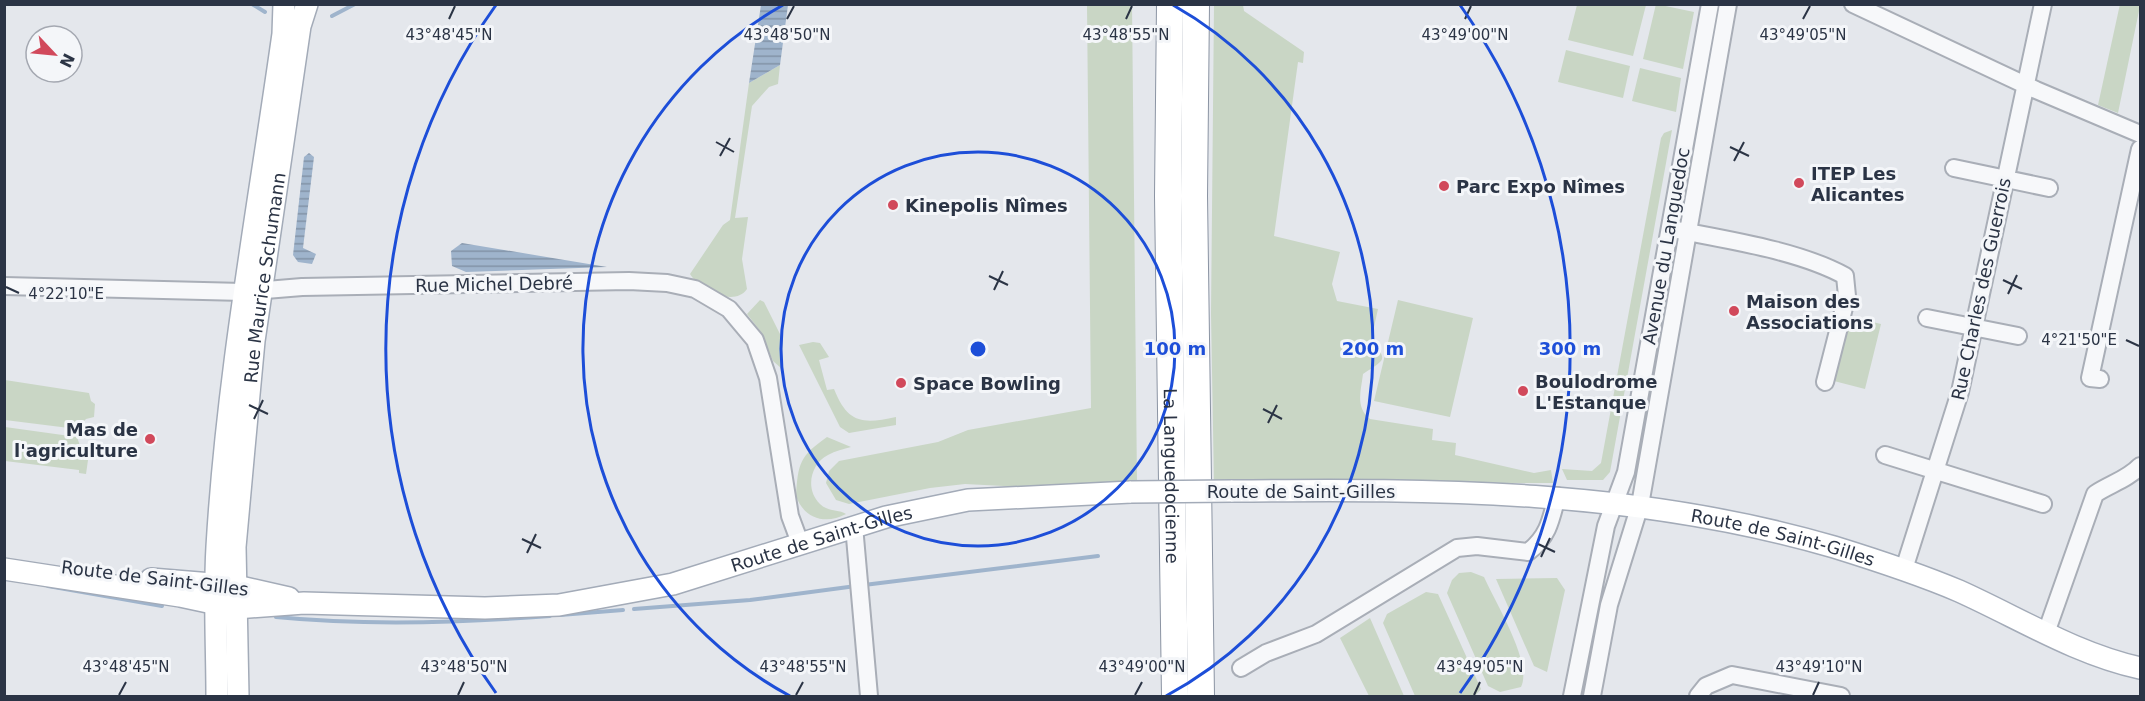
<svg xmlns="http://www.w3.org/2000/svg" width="2145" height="701" font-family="'DejaVu Sans',sans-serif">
<defs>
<pattern id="water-rules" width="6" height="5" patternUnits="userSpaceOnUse" patternTransform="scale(1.5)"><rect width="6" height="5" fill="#9fb4cc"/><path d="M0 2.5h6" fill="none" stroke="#8293a7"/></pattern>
</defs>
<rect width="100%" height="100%" fill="#e4e7ec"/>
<!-- green -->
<path fill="#c9d6c5" d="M1656,4L1694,12L1683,69L1643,59Z
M2120,4L2140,6L2118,113L2098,105Z
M1087,5H1132L1137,483L1024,487L965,484L930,488L849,504L836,500L826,483L829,471L839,461L938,442L968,430L1091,408Z
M1214,5H1243L1244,11L1304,52L1303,63L1298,62L1274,236L1340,252L1332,284L1337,301L1378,309L1372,336C1385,362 1389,357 1363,374C1361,391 1355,407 1370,419L1433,429L1432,440L1456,443L1455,455L1534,473L1551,470L1553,483L1236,482L1214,485L1211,314Z
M1577,5H1646L1633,56L1568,40Z
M1566,50L1630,66L1623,98L1558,82Z
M780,65L778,84L769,87L752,106L735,218L748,217L742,259L747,289C734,308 699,289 690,274L723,225L730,220L749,83Z
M1640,68L1681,78L1676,112L1632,101Z
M1672,130L1610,472L1603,480H1567L1562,469L1592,471L1601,463L1661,138L1664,133Z
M1670,266L1675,267L1635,479L1632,475Z
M760,300L764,302L783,340L781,368L773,361L761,332L747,314Z
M1398,300L1473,318L1450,417L1374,401Z
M1851,317L1881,324L1865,389L1834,381Z
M813,342L820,343L829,357L819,360L827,390L834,389C848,424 863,424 896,417V425L849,433L840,427L799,345Z
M5,380L89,393L91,401L95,404L94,417L86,419L77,429L5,420Z
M5,427L77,437L80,446L89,453L86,474L79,473V470L5,461Z
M827,437L851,447C844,449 835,451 828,455C810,464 805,490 820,504C828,512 838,509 846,514C826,525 804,519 796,496C798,463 800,456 827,437Z
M1471,572L1484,577C1495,602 1533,663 1521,687L1500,692L1488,686L1447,593L1452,580L1459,573Z
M1557,578L1565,590L1547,672L1534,666L1496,579Z
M1426,592L1438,594L1481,689L1475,696H1415L1383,623L1387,614Z
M1370,618L1404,696H1369L1340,638Z"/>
<!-- water -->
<path fill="url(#water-rules)" d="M761,5H792H788L780,65L749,83Z
M309,153L314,157L303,248L316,254L312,264L298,262L293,255L304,157Z
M462,243L607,267L466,272L452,266L451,251Z"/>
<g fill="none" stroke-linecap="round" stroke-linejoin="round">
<!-- stream -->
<path stroke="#9fb4cc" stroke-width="4" d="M252,4L265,12
M332,16L355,4
M864,585L1098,556
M48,586L162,606
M634,609L750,600L856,586
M560,615L623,610
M276,617C367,626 459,623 550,616"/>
<!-- minor casing -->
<g stroke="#a9aeb7" stroke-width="20">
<path id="minor" d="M1853,4L2036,90L2140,134
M1954,168L2049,188
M1677,230C1728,240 1800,251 1845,276L1847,296L1825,382
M4,286L243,292L302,287L629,281L667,283L695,289L729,309L755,340L768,378L790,516L800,543
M1927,318L2018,336
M2100,379L2090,378L2140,149
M1885,455L2043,504
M854,526L869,696
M1904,569L1960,392L2043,4
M2046,633L2095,494C2110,484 2128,479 2140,466
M1241,668L1266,653L1316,634L1457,548L1477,546L1528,552C1548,537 1551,520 1557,496
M1572,696L1606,526L1626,472L1710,4
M1592,696L1609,605L1640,505L1728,4
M1698,696L1706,686L1732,675L1841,696"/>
</g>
<!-- major casing -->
<g stroke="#a3abb8" stroke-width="24">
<g id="major">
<path id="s1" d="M1231,491C1437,489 1635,489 1834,547C1876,560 1919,574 1959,591C2019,618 2076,654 2140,668"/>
<path id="s2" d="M4,569L180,596L236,608L304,603L485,608L559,605L673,584L886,517L968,500L1131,492"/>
<path d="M151,579L236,586L289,598"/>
<path d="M217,696C217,647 214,597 217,547C227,375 259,205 283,34L284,4"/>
<path id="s3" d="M238,696L235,547L244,448L254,341L300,26L307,4"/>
</g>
</g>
<!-- highway casing -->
<g stroke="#8b94a3" stroke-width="28">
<g id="highway">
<path id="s4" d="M1170,4L1168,196L1175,696"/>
<path d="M1196,4L1194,196L1201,696"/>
</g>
</g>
<!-- minor -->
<use href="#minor" stroke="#f7f8fa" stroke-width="16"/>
<!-- major -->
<use href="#major" stroke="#fff" stroke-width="21"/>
<!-- highway -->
<use href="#highway" stroke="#fff" stroke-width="26"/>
<!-- major-bridge casing -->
<g stroke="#a3abb8" stroke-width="24" stroke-linecap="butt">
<path id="major-bridge" d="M1131,492L1231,491"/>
</g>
<!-- major-bridge -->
<use href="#major-bridge" stroke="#fff" stroke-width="21"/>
</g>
<!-- ticks -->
<path fill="none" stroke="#2b3445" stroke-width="2" d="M449,19L455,6M787,19L794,6M1126,19L1132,6M1465,19L1471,6M1803,19L1810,6M716,142L734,152M1730,147L1749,156M720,156L730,138M1734,161L1744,142M989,276L1008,285M2003,280L2022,289M6,287L19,293M994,290L1003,271M2008,294L2017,275M2126,340L2139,346M249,405L268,414M1263,409L1282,419M254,419L263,400M1268,423L1277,405M522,539L541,548M1536,543L1555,552M527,553L536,534M1541,557L1550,538M119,695L126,682M458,695L464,682M796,695L803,682M1135,695L1142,682M1474,695L1480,682M1813,695L1819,682"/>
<!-- distance rings -->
<g fill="none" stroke="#1d4ed8" stroke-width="3">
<circle cx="978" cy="349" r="197"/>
<path d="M790 696A395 395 0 0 1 783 5M1173 5A395 395 0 0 1 1166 696"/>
<path d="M496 693A592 592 0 0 1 496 5M1460 5A592 592 0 0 1 1460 693"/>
</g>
<!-- markers -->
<g fill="#d1495b" stroke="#f4f6f9" stroke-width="2">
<circle cx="1799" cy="183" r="6"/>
<circle cx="1444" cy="186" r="6"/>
<circle cx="893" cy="205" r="6"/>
<circle cx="1734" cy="311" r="6"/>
<circle cx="901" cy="383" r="6"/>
<circle cx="1523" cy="391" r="6"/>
<circle cx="150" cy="439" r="6"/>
</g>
<g text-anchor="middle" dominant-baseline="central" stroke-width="6" stroke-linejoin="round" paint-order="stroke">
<!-- poi labels -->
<g font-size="18" font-weight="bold" fill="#2b3445" stroke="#f4f6f9" text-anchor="start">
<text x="1811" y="173">ITEP Les<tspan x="1811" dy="21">Alicantes</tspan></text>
<text x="1456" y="186">Parc Expo Nîmes</text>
<text x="905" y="205">Kinepolis Nîmes</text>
<text x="1746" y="301">Maison des<tspan x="1746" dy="21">Associations</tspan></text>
<text x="1535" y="381">Boulodrome<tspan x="1535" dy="21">L'Estanque</tspan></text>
<text x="913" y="383">Space Bowling</text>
<text x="138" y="429" text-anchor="end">Mas de<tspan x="138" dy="21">l'agriculture</tspan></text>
</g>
<!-- street labels -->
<g font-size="18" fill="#2b3445" stroke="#f4f6f9">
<text transform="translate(1666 246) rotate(-80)">Avenue du Languedoc</text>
<text stroke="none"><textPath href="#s3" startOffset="420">Rue Maurice Schumann</textPath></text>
<text transform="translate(494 284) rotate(-1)">Rue Michel Debré</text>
<text transform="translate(1981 289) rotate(-78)">Rue Charles des Guerrois</text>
<text stroke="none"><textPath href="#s4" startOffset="472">La Languedocienne</textPath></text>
<text x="1301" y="491">Route de Saint-Gilles</text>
<text stroke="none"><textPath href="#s1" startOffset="556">Route de Saint-Gilles</textPath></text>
<text stroke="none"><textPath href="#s2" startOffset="830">Route de Saint-Gilles</textPath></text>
<text transform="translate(155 578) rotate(7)">Route de Saint-Gilles</text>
</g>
</g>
<g font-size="15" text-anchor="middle" fill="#2b3445" stroke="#f4f6f9" stroke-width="6" stroke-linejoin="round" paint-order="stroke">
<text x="449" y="40">43°48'45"N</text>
<text x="787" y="40">43°48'50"N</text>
<text x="1126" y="40">43°48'55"N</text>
<text x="1465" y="40">43°49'00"N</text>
<text x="1803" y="40">43°49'05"N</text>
<text x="66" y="299">4°22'10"E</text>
<text x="2079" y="345">4°21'50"E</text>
<text x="126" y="672">43°48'45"N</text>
<text x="464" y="672">43°48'50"N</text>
<text x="803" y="672">43°48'55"N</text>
<text x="1142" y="672">43°49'00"N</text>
<text x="1480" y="672">43°49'05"N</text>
<text x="1819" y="672">43°49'10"N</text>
</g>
<circle cx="978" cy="349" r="9" fill="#1d4ed8" stroke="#f4f6f9" stroke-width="3"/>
<g font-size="18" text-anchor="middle" font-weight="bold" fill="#1d4ed8" stroke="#f4f6f9" stroke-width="6" stroke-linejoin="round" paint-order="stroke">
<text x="1175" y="355">100 m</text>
<text x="1373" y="355">200 m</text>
<text x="1570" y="355">300 m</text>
</g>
<!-- border -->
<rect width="2145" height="701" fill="none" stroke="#2b3445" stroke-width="12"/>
<!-- north arrow -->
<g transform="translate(54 54) rotate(116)"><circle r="28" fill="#f4f6f9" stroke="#a4a8b1" stroke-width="1.5"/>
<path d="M0-4.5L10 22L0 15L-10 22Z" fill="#d1495b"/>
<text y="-9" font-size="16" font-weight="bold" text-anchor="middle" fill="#2b3445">N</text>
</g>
</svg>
